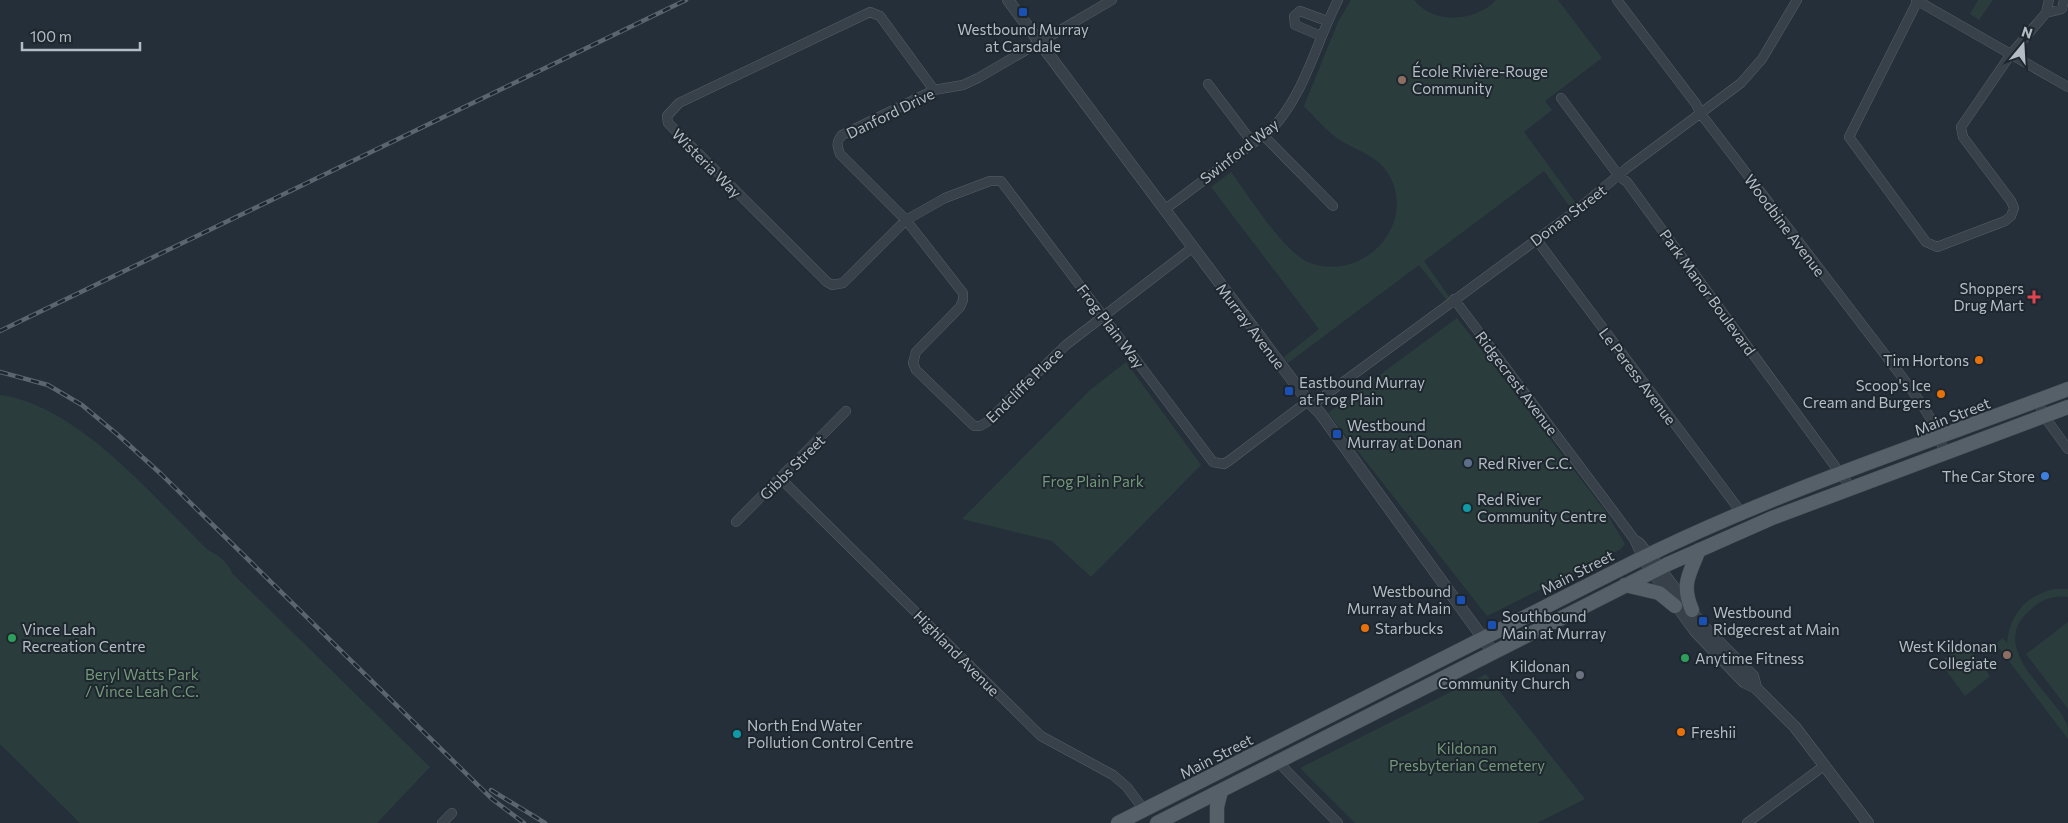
<svg xmlns="http://www.w3.org/2000/svg" width="2068" height="823" font-family="Commissioner,sans-serif">
<rect width="100%" height="100%" fill="#252f39"/>
<!-- green -->
<path fill="#2a3d3c" d="M1351,0H1414C1433,25 1476,22 1496,0H1558L1602,58L1545,101L1552,110L1524,132L1578,206L1572,210L1544,171L1424,261L1452,301L1449,303L1419,265L1288,363L1284,357L1319,329L1211,187L1231,172C1248,195 1283,251 1308,262C1361,284 1418,226 1389,175C1379,156 1357,151 1340,140C1327,132 1315,117 1304,106L1338,22Z
M1978,0H1993L1979,20L1970,14Z
M1457,318L1606,512L1625,544L1621,549L1487,616L1328,413Z
M1126,362L1201,465L1091,577L1052,541L962,519L1090,390Z
M0,395C78,405 154,498 208,550C218,555 228,562 232,573L430,767L377,823H80L0,744Z
M2055,589H2068V597C2053,595 2040,600 2030,610C1986,648 2052,691 2067,724C2068,728 2068,734 2068,739L1996,644L2003,638L2007,643C2010,614 2026,595 2055,589Z
M2068,622V709L2026,654Z
M1965,643L1990,676L1965,696L1940,662Z
M1486,674L1585,799L1537,823H1355L1300,768Z"/>
<g fill="none" stroke-linecap="round" stroke-linejoin="round">
<!-- minor casing -->
<g stroke="#565f67" stroke-width="10">
<path id="minor" d="M1112,0L978,78L963,85L934,90L842,135C836,142 837,146 840,154L906,220L963,293V300L960,307L916,352L913,363L916,370L974,426H980L987,422L1066,345L1192,248
M1617,0L1696,104L1701,114L1909,386C1924,408 1939,427 1944,454
M1916,0L2068,87
M1918,0L1849,137L1926,242L1937,247L2005,221L2011,216L2014,208L2011,201L1963,137L1961,127L2011,54L2046,13L2049,0
M2046,13L2062,9L2064,0
M1321,36L1295,25L1294,16L1300,11L1327,21
M1208,84L1252,142
M934,90L880,16L870,12L679,103L667,116L668,123L827,282L832,285L843,283L906,220L945,198L990,181H1001L1213,462L1224,464L1230,460L1308,401
M1561,98L1619,176L1627,182L1851,488
M1263,135L1333,206
M1164,210L1272,129C1306,91 1315,45 1338,0
M1536,239L1741,512
M1454,299L1611,508L1634,539L1642,557
M2038,401L2044,416L2068,449
M1312,405L1577,210L1627,168L1741,83L1762,59L1797,0
M781,479L1041,736L1113,775L1127,787L1144,810
M736,522L846,411
M1634,539L1640,543L1649,554
M1278,762L1338,823
M442,823L452,813
M1747,823L1825,765"/>
</g>
<!-- tertiary casing -->
<g stroke="#565f67" stroke-width="12">
<path id="tertiary" d="M1008,0L1308,401L1320,413L1493,652
M1649,554L1702,625L1753,676L1756,688
M1642,557L1695,631L1744,682L1756,688L1795,727L1868,823"/>
</g>
<!-- primary casing -->
<g stroke="#414a52" stroke-width="15">
<path id="primary" d="M1625,585L1659,593L1675,606
M1692,610C1681,584 1689,575 1699,550
M1118,823L1636,561C1775,492 1923,444 2068,389
M1157,823L1668,564L1772,518L2068,407
M1217,823V807L1221,791"/>
</g>
<!-- minor -->
<use href="#minor" stroke="#384149" stroke-width="9"/>
<!-- tertiary -->
<use href="#tertiary" stroke="#384149" stroke-width="11"/>
<!-- primary -->
<use href="#primary" stroke="#566069" stroke-width="14"/>
<!-- rail casing -->
<g stroke="#5b6570" stroke-width="4.5">
<path id="rail" d="M0,331L686,0
M0,372L48,385L82,405L118,435L161,474L492,799L524,823
M491,790L545,823"/>
</g>
<!-- rail -->
<use href="#rail" stroke="#1e262e" stroke-width="2.5" stroke-dasharray="8" stroke-linecap="butt"/>
</g>
<!-- markers -->
<g fill="#1a4fb4" stroke="#1e262e" stroke-width="2">
<rect x="1018" y="7" width="10" height="10" rx="2.5"/>
<rect x="1284" y="386" width="10" height="10" rx="2.5"/>
<rect x="1332" y="429" width="10" height="10" rx="2.5"/>
<rect x="1456" y="595" width="10" height="10" rx="2.5"/>
<rect x="1698" y="616" width="10" height="10" rx="2.5"/>
<rect x="1487" y="620" width="10" height="10" rx="2.5"/>
</g>
<g fill="#8d6e63" stroke="#1e262e" stroke-width="2">
<circle cx="1402" cy="80" r="5"/>
<circle cx="2007" cy="655" r="5"/>
</g>
<path fill="#e0444e" stroke="#1e262e" stroke-width="2" d="M2031.5 289.5h5v5h5v5h-5v5h-5v-5h-5v-5h5z"/>
<g fill="#e8710a" stroke="#1e262e" stroke-width="2">
<circle cx="1979" cy="360" r="5"/>
<circle cx="1941" cy="394" r="5"/>
<circle cx="1365" cy="628" r="5"/>
<circle cx="1681" cy="732" r="5"/>
</g>
<circle fill="#5c6f8a" stroke="#1e262e" stroke-width="2" cx="1468" cy="463" r="5"/>
<circle fill="#3f7fe0" stroke="#1e262e" stroke-width="2" cx="2045" cy="476" r="5"/>
<g fill="#0f9aa8" stroke="#1e262e" stroke-width="2">
<circle cx="1467" cy="508" r="5"/>
<circle cx="737" cy="734" r="5"/>
</g>
<g fill="#2e9e5b" stroke="#1e262e" stroke-width="2">
<circle cx="12" cy="638" r="5"/>
<circle cx="1685" cy="658" r="5"/>
</g>
<circle fill="#6b7280" stroke="#1e262e" stroke-width="2" cx="1580" cy="675" r="5"/>
<g text-anchor="middle" dominant-baseline="central" stroke-width="4" stroke-linejoin="round" paint-order="stroke">
<!-- poi labels -->
<g font-size="15" fill="#b4bcc5" stroke="#1e262e" text-anchor="start">
<text x="1023" y="29" text-anchor="middle">Westbound Murray<tspan x="1023" dy="17">at Carsdale</tspan></text>
<text x="1412" y="71">École Rivière-Rouge<tspan x="1412" dy="17">Community</tspan></text>
<text x="2024" y="288" text-anchor="end">Shoppers<tspan x="2024" dy="17">Drug Mart</tspan></text>
<text x="1969" y="360" text-anchor="end">Tim Hortons</text>
<text x="1299" y="382">Eastbound Murray<tspan x="1299" dy="17">at Frog Plain</tspan></text>
<text x="1931" y="385" text-anchor="end">Scoop's Ice<tspan x="1931" dy="17">Cream and Burgers</tspan></text>
<text x="1347" y="425">Westbound<tspan x="1347" dy="17">Murray at Donan</tspan></text>
<text x="1478" y="463">Red River C.C.</text>
<text x="2035" y="476" text-anchor="end">The Car Store</text>
<text x="1477" y="499">Red River<tspan x="1477" dy="17">Community Centre</tspan></text>
<text x="1451" y="591" text-anchor="end">Westbound<tspan x="1451" dy="17">Murray at Main</tspan></text>
<text x="1713" y="612">Westbound<tspan x="1713" dy="17">Ridgecrest at Main</tspan></text>
<text x="1502" y="616">Southbound<tspan x="1502" dy="17">Main at Murray</tspan></text>
<text x="1375" y="628">Starbucks</text>
<text x="22" y="629">Vince Leah<tspan x="22" dy="17">Recreation Centre</tspan></text>
<text x="1997" y="646" text-anchor="end">West Kildonan<tspan x="1997" dy="17">Collegiate</tspan></text>
<text x="1695" y="658">Anytime Fitness</text>
<text x="1570" y="666" text-anchor="end">Kildonan<tspan x="1570" dy="17">Community Church</tspan></text>
<text x="747" y="725">North End Water<tspan x="747" dy="17">Pollution Control Centre</tspan></text>
<text x="1691" y="732">Freshii</text>
</g>
<!-- street labels -->
<g font-size="15" fill="#b4bcc5" stroke="#1e262e">
<text transform="translate(890 113) rotate(-26)">Danford Drive</text>
<text transform="translate(1239 151) rotate(-38)">Swinford Way</text>
<text transform="translate(707 163) rotate(45)">Wisteria Way</text>
<text transform="translate(1568 215) rotate(-37)">Donan Street</text>
<text transform="translate(1785 225) rotate(53)">Woodbine Avenue</text>
<text transform="translate(1708 292) rotate(54)">Park Manor Boulevard</text>
<text transform="translate(1111 326) rotate(53)">Frog Plain Way</text>
<text transform="translate(1251 326) rotate(53)">Murray Avenue</text>
<text transform="translate(1638 376) rotate(53)">Le Peress Avenue</text>
<text transform="translate(1517 383) rotate(53)">Ridgecrest Avenue</text>
<text transform="translate(1024 385) rotate(-44)">Endcliffe Place</text>
<text transform="translate(1952 416) rotate(-21)">Main Street</text>
<text transform="translate(792 467) rotate(-45)">Gibbs Street</text>
<text transform="translate(1577 572) rotate(-27)">Main Street</text>
<text transform="translate(957 653) rotate(45)">Highland Avenue</text>
<text transform="translate(1216 756) rotate(-27)">Main Street</text>
</g>
<!-- park labels -->
<g font-size="15" fill="#74987a" stroke="#1e262e">
<text x="1093" y="481">Frog Plain Park</text>
<text x="142" y="674">Beryl Watts Park<tspan x="142" dy="17">/ Vince Leah C.C.</tspan></text>
<text x="1467" y="748">Kildonan<tspan x="1467" dy="17">Presbyterian Cemetery</tspan></text>
</g>
</g>
<!-- north arrow -->
<g transform="translate(2023 45) rotate(18)" stroke="#1e262e" stroke-width="4" paint-order="stroke">
<path d="M0-4L9 19L0 12L-9 19Z" fill="#b4bcc5"/>
<text y="-8" font-size="14" font-weight="bold" text-anchor="middle" fill="#b4bcc5">N</text>
</g>
<!-- scale -->
<path d="M22 42v8h118v-8" fill="none" stroke="#b4bcc5" stroke-width="2.5"/>
<text x="30" y="42" font-size="15" fill="#b4bcc5" stroke="#1e262e" stroke-width="4" paint-order="stroke">100 m</text>
</svg>
